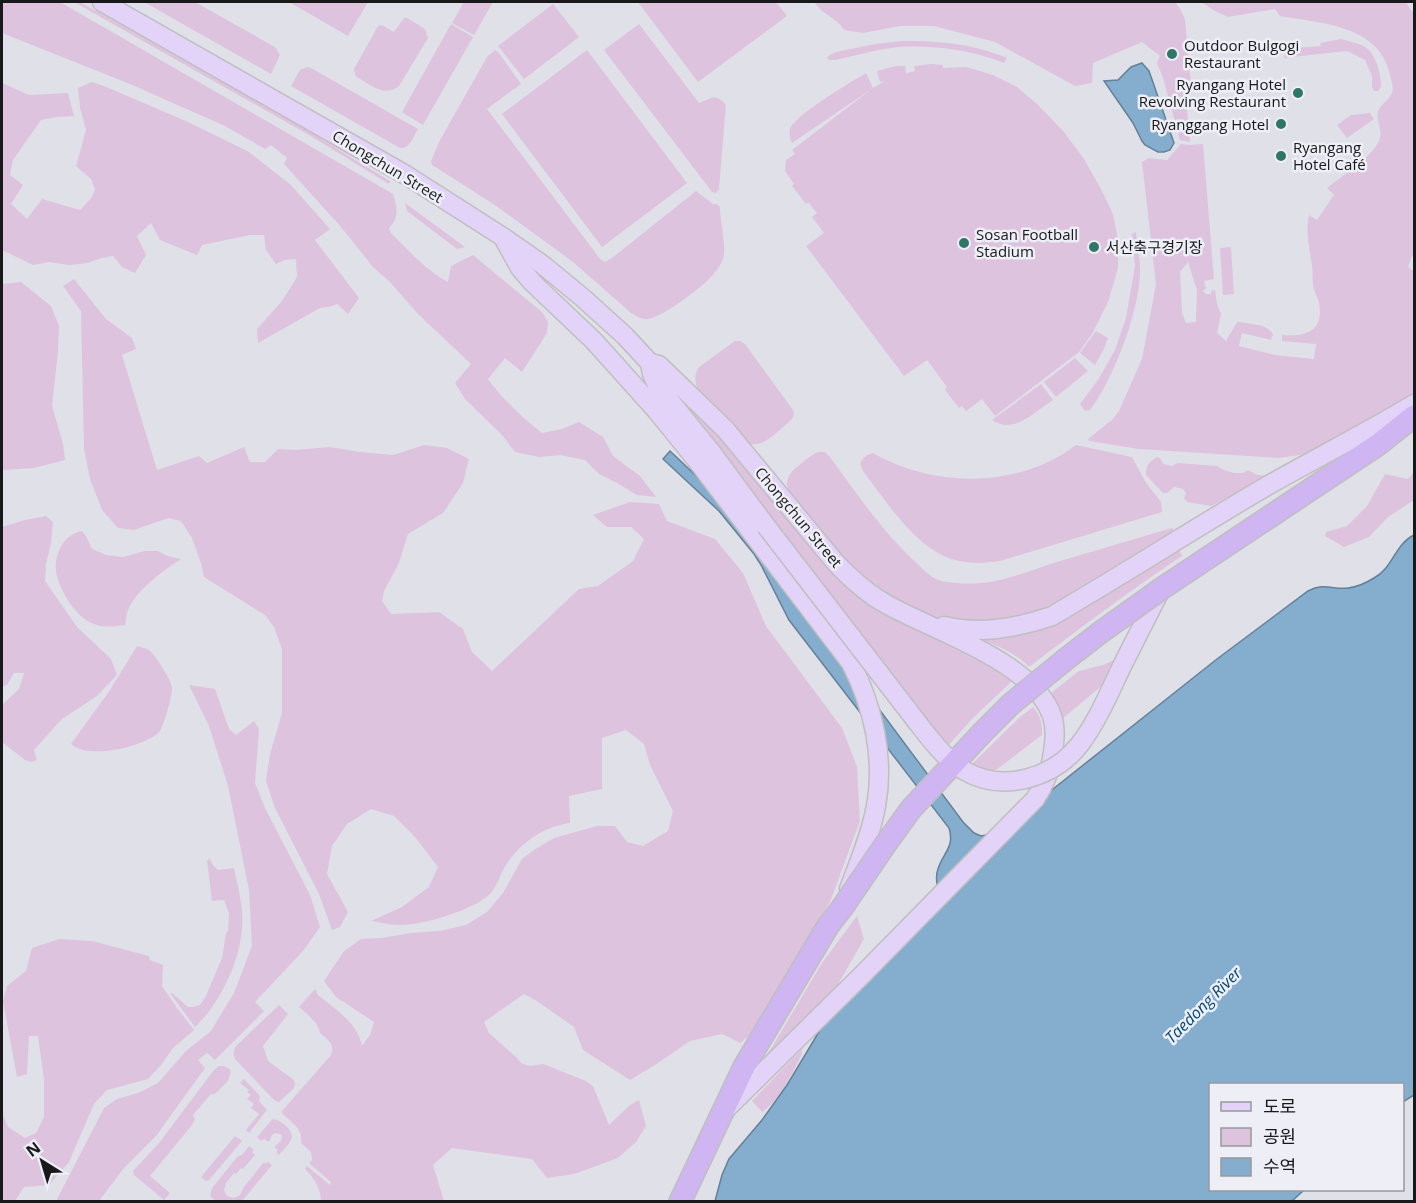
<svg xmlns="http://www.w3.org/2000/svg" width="1416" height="1203" font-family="'Open Sans','Noto Sans KR',sans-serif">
<rect width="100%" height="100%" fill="#e0e0e9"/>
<!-- green -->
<path fill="#dec3de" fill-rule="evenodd" d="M2,2H60L393,194C397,208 400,217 389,228L391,233C409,251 426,270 448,282L451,266L473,255L543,313L548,322L547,333L522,372L505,358L488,379C503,400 522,417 542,433L562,429L579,422L603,437L613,456L640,476L656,497L637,495L617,483L599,474L585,460L560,455L539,457L515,452L502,435L465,399L455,383L471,364L418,314L389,281L373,267L341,227L284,164L287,158L271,145L265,149L225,126L130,84L2,33Z
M74,2H80L310,132L390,181L389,184L309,135Z
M144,2H195L275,47L280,55L271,74Z
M289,2H368L348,36Z
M464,2H493L474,35L452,23Z
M638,2H776L787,16L698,82Z
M814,2H1175L1182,12L1185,20L1192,94L1186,98L1190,142L1180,140L1163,78L1157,63L1160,56L1142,42L1093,63L1092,83L1075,86L995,42L934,26H900L863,33L844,30C835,16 823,15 814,2Z
M1201,2H1406L1410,9L1414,13V257L1412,256L1408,267L1414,271V394L1322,448L1300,455L1279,458L1139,449L1089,441L1088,439L1112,420L1119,411L1142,359L1156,284L1142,162L1149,158L1167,160L1181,144L1190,145L1203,144L1214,279L1204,281L1206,289L1203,290L1205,294H1211V291L1215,290L1217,304L1221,314L1217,333L1226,341L1237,322C1249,324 1266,323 1273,334L1271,340L1242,333L1239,346L1275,355L1314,359L1316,344L1282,341V335C1307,337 1324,331 1319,303C1318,298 1315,294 1314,289C1312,282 1313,274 1312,266C1310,250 1305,232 1309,215L1317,220L1334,195L1327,188C1341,176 1375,156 1380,138C1383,129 1375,120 1378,111C1381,104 1389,100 1392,93C1394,88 1391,80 1390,75C1380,25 1320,23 1280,16L1275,9L1228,17L1215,11ZM1188,262L1197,290L1196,322L1186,323L1182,313L1180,272Z
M553,4L579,37L524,79L498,46Z
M404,18H407L425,29L428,38L399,86C385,98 371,85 357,77L355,75L354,69L378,26L382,25L394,32Z
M451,24L473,37L423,125L402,112Z
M639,24L699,103C712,98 716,93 726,105L719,189L716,193L712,192L604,50Z
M1341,39C1350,42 1362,43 1369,50C1377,59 1381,75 1381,87L1378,91H1374L1372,87V76L1365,60C1358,57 1353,53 1346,51L1284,58L1286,44L1294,42L1295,48L1321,46L1320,43Z
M901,41C940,41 970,43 1007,58L1004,63C972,50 933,45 899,47C878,49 857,55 836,60H829L827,58L828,56L836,52L875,44Z
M495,50L499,53L521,84L487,109L601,260L605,262L612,258L696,191L713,204H717L720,207C720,221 727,248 723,259C721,265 715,273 710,278C701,288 661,318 648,319C642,320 636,316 631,313L573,262L495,205L432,165L431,161L440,140L487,57Z
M587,50L687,183L602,247L502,114Z
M931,64L943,65V68L966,67L993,75L1017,87L1038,105L1064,132L1084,159L1101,189L1113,214L1118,240V268L1108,302L1092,334L1079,352L995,416L982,399L966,411L962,406L959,408L945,390L947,387L927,360L904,376L806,246L824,233L812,217L817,213L808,202L806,204L792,186L794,184L785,171L786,160L795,154L792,150L873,88L792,143C790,139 789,134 790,129C795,115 851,82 866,73L873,88L885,81L880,82L877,71L896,66H905L906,73L915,71L914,66Z
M307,67L311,68L418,129C413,137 410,149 400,148L291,86L300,70Z
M92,82L104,86L188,122L249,152L291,185L330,229L315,240L359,298L348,314L337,304L329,307L320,308L258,343L257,329L282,301L297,277L296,259L285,260L276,264L266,250L264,235H250L202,245L197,255L160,240L151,223L137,236L146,255L135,273L122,267L113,256L102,258L87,263L69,265L49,262L33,265L2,250V83L29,95L68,93L74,116L56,117L41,120L13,160L10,175L23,185L11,204L27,219L42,199L80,210L92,197L95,189L91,179L76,166L86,130L80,108L78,88Z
M1370,113L1374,119L1347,138L1337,125L1351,115Z
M405,203L465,247L457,249L407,211Z
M1136,232C1137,245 1140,257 1140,270C1141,307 1113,381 1090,410L1085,411L1080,404L1098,380L1115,350L1126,318L1135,266L1132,234Z
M1231,247L1234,294L1223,295L1220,248Z
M74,279L106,319L132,338L136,349L122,355L157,470L199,456L207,463L244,447L250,462H265L278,449L295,450L330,447L360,452L393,455L424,445L447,448L469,459L463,483L443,513L408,534L399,563L384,591L382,601L391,614L439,612L463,629L472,652L492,671L579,589L598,586L633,561L644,539L631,527H607L593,515L630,502L659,504L667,521L715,539L743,573L766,626L842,728L857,767L860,821L830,902L749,1036L740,1043L722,1034L690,1041L655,1065L630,1080L583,1050L574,1027L537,1001L524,994L484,1022L489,1033L517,1058L521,1063L526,1065L531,1066L543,1064L586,1081L593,1086L609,1125L630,1105L639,1100L646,1126L636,1142L618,1158L574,1174L547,1178L532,1159L452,1148L433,1165L444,1201H321C321,1188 314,1178 305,1169L307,1166L330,1185L331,1182L309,1163L312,1160L311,1152L301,1143C303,1127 291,1123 282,1113V1111L331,1055C335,1044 328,1040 320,1033C318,1022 307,1014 299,1007L315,989L318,995C336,1010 357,1022 362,1046L370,1035L374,1022L336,997L324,981L344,951L361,939L382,938L411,933L440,931L466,925L487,912L503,893L522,859L534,850L554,838L597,826H615L627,842L643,846L668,831L673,811L650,765L644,744L626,730L602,738V789L569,796L570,823C543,827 520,843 506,865C500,874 497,887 490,894C474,910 421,926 399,925C390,925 380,922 371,921L402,907L429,887L438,867L415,837L394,816L371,809L347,824L332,846L327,874L348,912L340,927L332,930L319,894L275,808L266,781L270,754L282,713V649L274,627L265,615L204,577L201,563L192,538L181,521L168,518L134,530L118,528L102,510L90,479L84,449L81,311L63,286Z
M21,282L51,306L59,326L58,351L52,406L63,444L65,460L34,468L2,470V284Z
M1096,331L1108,338L1104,349L1095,365L1080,353Z
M735,341H740L745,344L793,410L794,415L792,419C783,427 764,447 752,444C748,444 746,442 743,440L697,389C695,380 694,375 699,367Z
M1075,358L1088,371L1056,397L1044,382Z
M656,371L694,407L858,595L880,611L988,666L1004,675L1012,681L972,719L947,747Z
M1041,384L1053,400C1034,412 1014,435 992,420Z
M1076,445L1132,457L1145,481L1161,502L1162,512L1000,561C986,563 973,564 959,561C918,553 887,502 863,471L860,464C863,457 866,455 873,453C933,488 1019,489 1076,445Z
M818,452H825L830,457C855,491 879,527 910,557C918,564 925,572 934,578C941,582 948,582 956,583C998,587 1028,570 1067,559C1102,549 1137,538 1172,528L1174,530L1072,592L1064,599L1019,619L955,623L920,613L867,583L852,568L793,499C782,483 787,474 802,463C807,458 812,455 818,452Z
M1157,457L1160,458L1163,464L1172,466L1178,463L1217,466L1224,470L1234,473H1243L1248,470C1263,480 1271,474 1287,469L1211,506L1187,502L1184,498L1186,493L1183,489L1174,487L1167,493H1163L1146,475C1146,465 1149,462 1157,457Z
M1414,472V500L1388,517L1369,537L1344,547L1325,536L1326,532L1347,526L1367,506L1385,474L1408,479Z
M46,516L53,522L51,543L46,564L45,581L77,627L111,659L117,675L97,696L62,719L34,750L37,760L32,762L25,760L2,742V705L19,689L24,673H14L7,685L2,686V527L25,520Z
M82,531L86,536L92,549L106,555L123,557L145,551H158L167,556L181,559C164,570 136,590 128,610C126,615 126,620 125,625C116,626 106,628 97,625C78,620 64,597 58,580C51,560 61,535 82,531Z
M1179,549L1182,556C1129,591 1079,629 1029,667C1013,650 989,642 968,636L1023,631Z
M137,646C142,648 147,648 150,651C156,656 171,680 172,687C173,694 164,726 159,732C145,747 87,760 71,744L110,690Z
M1114,660L1104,684L1061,720L1058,707L1051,693L1079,671L1103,665Z
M189,685L215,689L229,729L236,735L254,721L259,729L255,783L265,808L310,895L320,927L303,951L255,1002L264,1011L215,1060L207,1053L198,1060L205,1068L156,1136L124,1168L99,1201H56L104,1108L117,1099L138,1093L158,1083L186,1051L211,1031L234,993L252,946L249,890L228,786L209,726Z
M1033,707C1040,715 1043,725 1042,735L996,770H989L971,765L1021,716Z
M209,858L213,865L218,870L234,868C238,888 244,908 242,928C240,962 219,1005 195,1027L170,993H172L188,1007H193L200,1005L206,996L222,958L226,933L228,931L229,913L224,900L212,901L207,861Z
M857,916L864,939L837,986L766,1057L822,963Z
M59,939L92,941L149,956L150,960L163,965L162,986L177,1008L194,1030L173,1048L161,1065L148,1079L107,1090L94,1104L69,1162L49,1185L24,1187L15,1201H2V1112L8,1127L25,1138L36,1133L44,1117V1080L38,1036H29L27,1074L17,1077L3,1001L7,986L26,971L32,948Z
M279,1005L288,1014L263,1046L268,1061L294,1080L295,1084L294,1088L279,1102L275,1101L235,1059C233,1054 233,1051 236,1046Z
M802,1049V1054C793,1072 779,1101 762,1112L752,1101Z
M219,1066H224L230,1069C233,1080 221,1087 215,1094H211L193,1115L195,1119L192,1125L150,1176L170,1193L164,1200L134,1175L133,1171L159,1143L214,1070Z
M244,1079L260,1096L259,1101L267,1110L249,1133L246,1130L259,1114L251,1108L254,1104L247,1099L251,1095L247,1092L249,1090L240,1083Z
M273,1119C279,1120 281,1122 286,1126C299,1137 287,1145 279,1155L276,1152L278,1150L274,1147L281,1141L282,1136L280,1134L275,1133L272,1135L269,1142L264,1139L261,1141L257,1137L269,1123Z
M235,1136L242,1141L209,1180L206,1181L201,1177Z
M249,1146L254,1150L252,1153L255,1155L243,1169L241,1168L236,1174L234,1173L226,1183L224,1190L227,1196L234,1198L240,1195L244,1187L264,1162L266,1164L268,1162L272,1165L242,1201H216L210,1196L212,1188L238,1156L242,1155Z"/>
<!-- water -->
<path fill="#85aece" stroke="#658199" stroke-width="1.5" d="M1142,63L1149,71L1174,143L1170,150L1164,152H1158L1145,145L1142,141L1133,123L1104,81L1118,80L1131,67Z
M670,451L728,506L963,822L974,833L981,836L1013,830L1048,793L1217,659L1308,591C1325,582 1331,590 1348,588C1357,587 1366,583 1374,578C1393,568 1395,544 1414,535V1095L1403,1102L1402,1084H1210V1190H1304L1292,1201H715L722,1175L729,1159L762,1120L787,1085L820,1030L867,979L942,903C939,893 934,879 938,869C943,853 955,847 949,828L789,620L761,565L754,554L719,511L663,459Z"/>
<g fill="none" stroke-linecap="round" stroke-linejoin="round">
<!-- major casing -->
<g stroke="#bfbfbf" stroke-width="21">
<path id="major" d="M102,2L406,175L503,237L543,265L583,298L625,336L650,363L652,374L657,385L712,453L766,526
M505,241L520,268L533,283L594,341L656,410L699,463L851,663C873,706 885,758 876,806C871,834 859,862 849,889
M650,363L659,365L662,368L725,429L835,562C851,579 867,594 888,605C934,631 1034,662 1052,716C1056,728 1055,740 1053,752C1051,770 1045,784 1035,799L860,977L727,1108
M944,626C980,635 1017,628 1052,616C1124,574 1195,528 1267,486C1316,458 1366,433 1414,404
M1125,660L1161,589"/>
</g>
<!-- highway casing -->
<g stroke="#bfbfbf" stroke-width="24">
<path id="highway" d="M1161,589L1379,444L1414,416
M680,1202L744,1067L828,926L842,908"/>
</g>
<!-- major -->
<use href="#major" stroke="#e3d3f8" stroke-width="18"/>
<!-- highway -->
<use href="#highway" stroke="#d0b5f3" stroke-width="21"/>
<!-- major-bridge casing -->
<g stroke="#bfbfbf" stroke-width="21" stroke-linecap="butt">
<path id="major-bridge" d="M766,526L917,722C931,740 945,759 965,771C1003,793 1054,778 1080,744C1099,719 1111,688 1125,660"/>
</g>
<!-- highway-bridge casing -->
<g stroke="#bfbfbf" stroke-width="24" stroke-linecap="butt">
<path id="highway-bridge" d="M842,908L885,845L911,809L983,732L1011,704L1066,659L1101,632L1161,589"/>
</g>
<!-- major-bridge -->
<use href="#major-bridge" stroke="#e3d3f8" stroke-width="18"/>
<!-- highway-bridge -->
<use href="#highway-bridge" stroke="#d0b5f3" stroke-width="21"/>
</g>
<!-- markers -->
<g fill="#2f756a" stroke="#edeef6" stroke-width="2">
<circle cx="1172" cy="54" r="6"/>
<circle cx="1298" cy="93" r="6"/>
<circle cx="1281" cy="124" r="6"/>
<circle cx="1281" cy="156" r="6"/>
<circle cx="964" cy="243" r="6"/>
<circle cx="1094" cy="247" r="6"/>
</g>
<g text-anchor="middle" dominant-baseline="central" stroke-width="5" stroke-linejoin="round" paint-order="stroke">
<!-- poi labels -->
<g font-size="15" fill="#19191c" stroke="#edeef6" text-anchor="start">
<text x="1184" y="45">Outdoor Bulgogi<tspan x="1184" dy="17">Restaurant</tspan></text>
<text x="1286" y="84" text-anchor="end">Ryangang Hotel<tspan x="1286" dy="17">Revolving Restaurant</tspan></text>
<text x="1269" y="124" text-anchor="end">Ryanggang Hotel</text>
<text x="1293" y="147">Ryangang<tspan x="1293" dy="17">Hotel Café</tspan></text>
<text x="976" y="234">Sosan Football<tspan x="976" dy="17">Stadium</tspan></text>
<text x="1106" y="247">서산축구경기장</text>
</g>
<!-- street labels -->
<g font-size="15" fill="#19191c" stroke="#edeef6">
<text transform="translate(388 166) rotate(31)">Chongchun Street</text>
<text transform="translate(799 517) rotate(50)">Chongchun Street</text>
</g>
<!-- water labels -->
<g font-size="16" font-style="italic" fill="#004872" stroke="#edeef6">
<text transform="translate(1203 1005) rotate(-45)">Taedong River</text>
</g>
</g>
<!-- border -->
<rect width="1416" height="1203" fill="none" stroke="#19191c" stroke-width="6"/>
<!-- legend -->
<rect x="1209" y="1083" width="195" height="108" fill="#edeef6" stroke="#98999f" stroke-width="1.5"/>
<rect x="1221" y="1102" width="30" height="9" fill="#e3d3f8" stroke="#98999f" stroke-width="1.5"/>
<text x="1263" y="1113" font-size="18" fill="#19191c">도로</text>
<rect x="1221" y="1128" width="30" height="18" fill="#dec3de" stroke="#98999f" stroke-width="1.5"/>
<text x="1263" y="1143" font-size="18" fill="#19191c">공원</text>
<rect x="1221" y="1158" width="30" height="18" fill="#85aece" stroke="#98999f" stroke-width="1.5"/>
<text x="1263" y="1173" font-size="18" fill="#19191c">수역</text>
<!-- north arrow -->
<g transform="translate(42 1161) rotate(323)" stroke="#edeef6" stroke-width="4.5" paint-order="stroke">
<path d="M0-4.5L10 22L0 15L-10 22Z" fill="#19191c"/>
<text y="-9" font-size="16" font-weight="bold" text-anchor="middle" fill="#19191c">N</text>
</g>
</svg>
